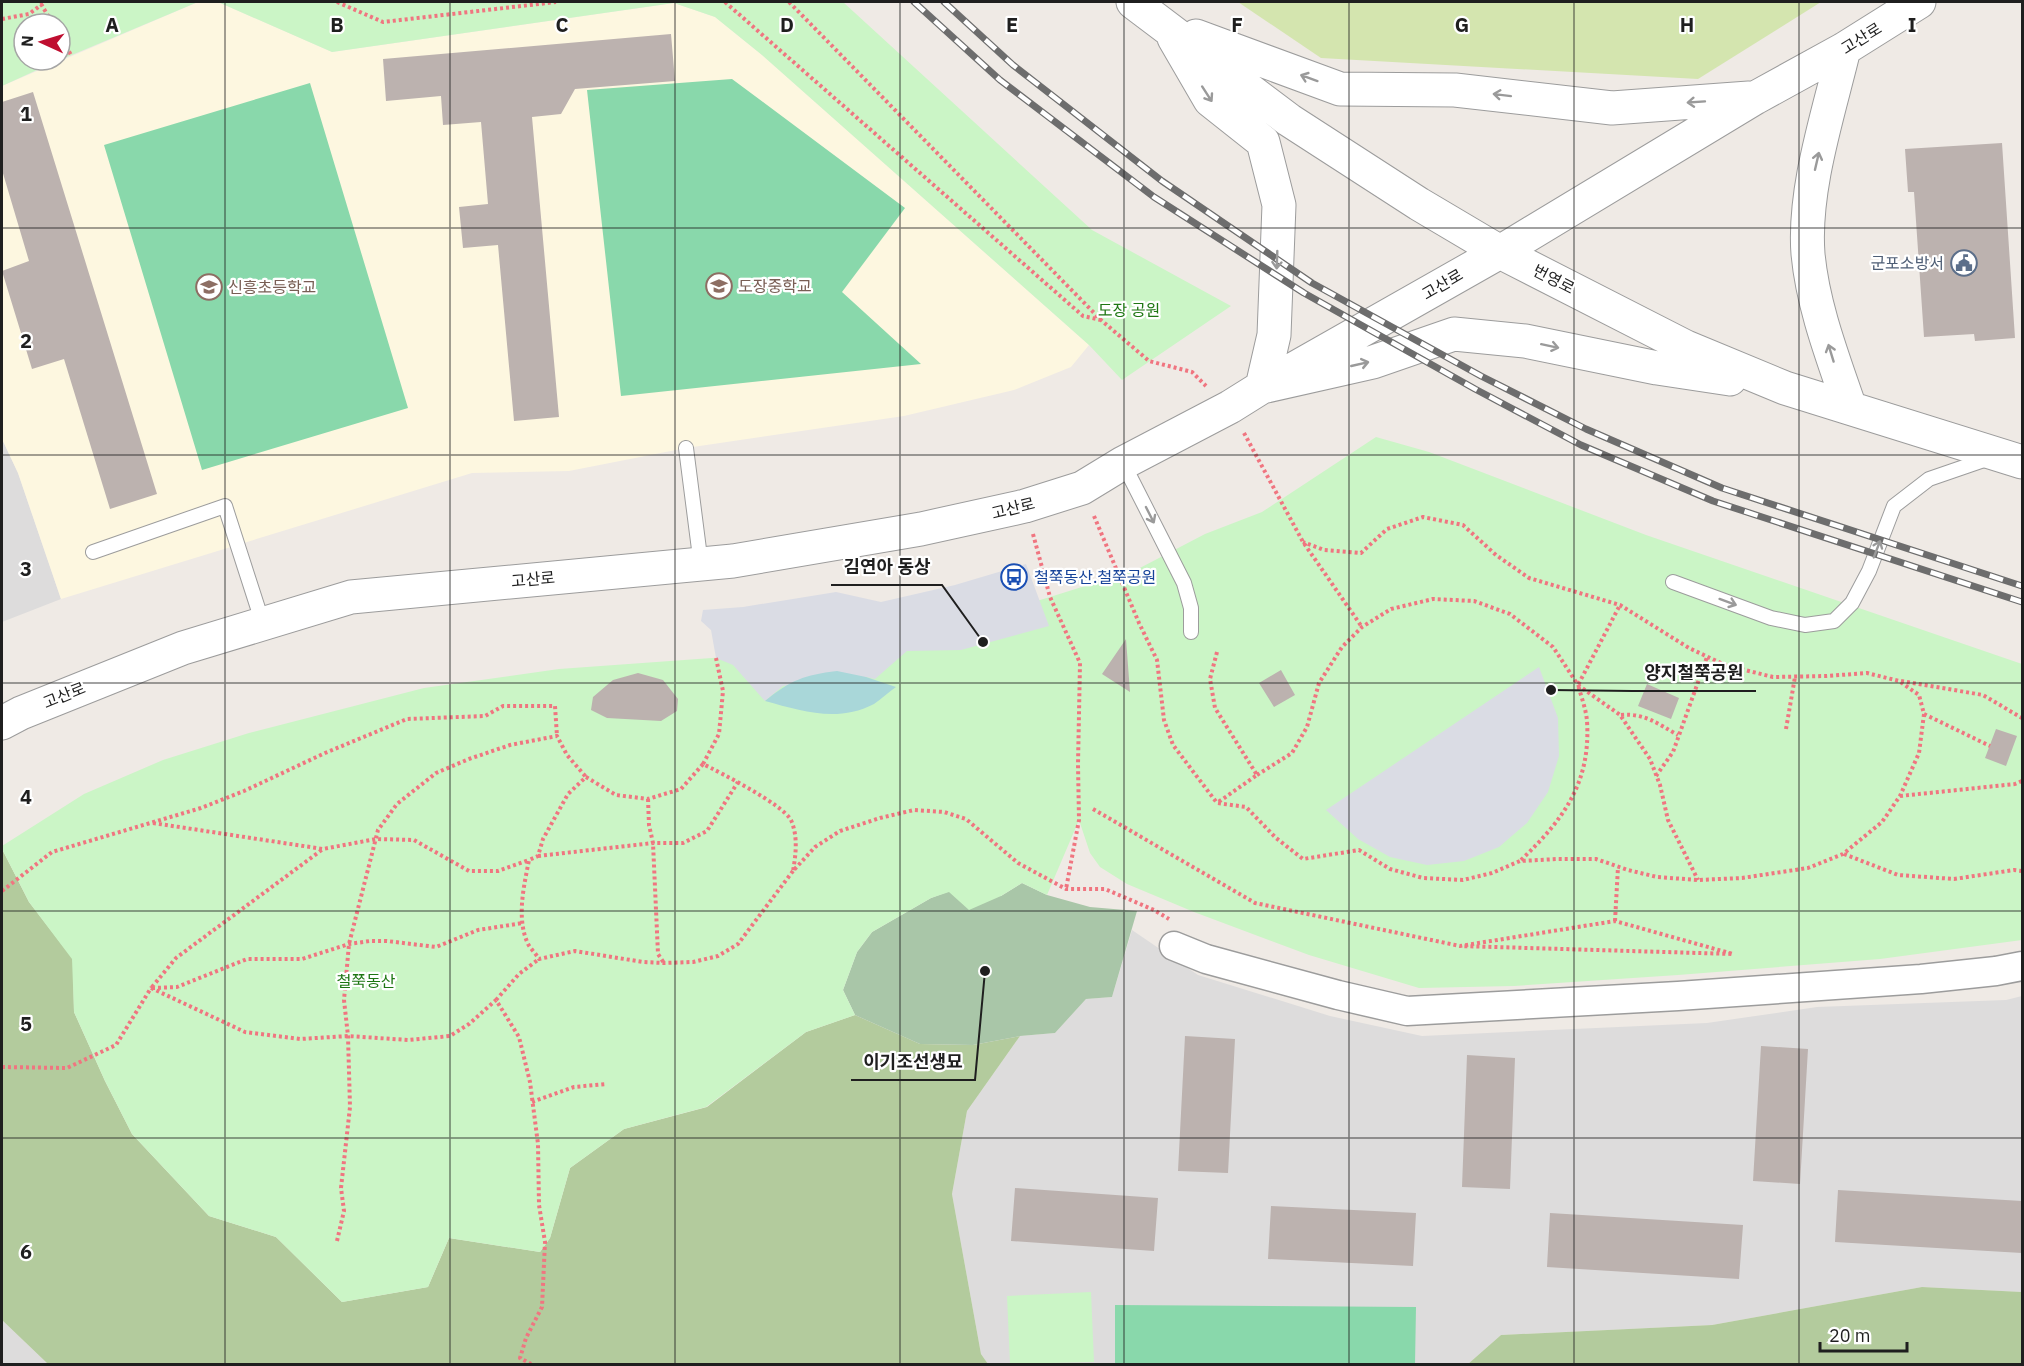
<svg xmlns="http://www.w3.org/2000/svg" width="2024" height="1366" font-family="'IBM Plex Sans','Noto Sans KR',sans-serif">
<rect width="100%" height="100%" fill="#efeae5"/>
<!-- residential -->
<path fill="#dddcdc" d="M2,439L18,473L61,599L2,622Z
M1132,930L1198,975L1330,1016L1422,1036L1707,1023L1817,1007L2006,1000L2022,996V1292L1922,1287L1712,1325L1501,1335L1468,1364H988L981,1354L952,1194L967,1111L1020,1036L1055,1033L1086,999L1112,997Z
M2,1320L48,1364H2Z"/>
<!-- education -->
<path fill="#fdf7e0" d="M198,2H218L332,52L674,3L715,17L762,55L1089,345L1071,367L1014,390L904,416L686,448L569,471L472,473L61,599L18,473L2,439V86Z"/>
<!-- grass -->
<path fill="#d4e5af" d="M1238,2H1821L1698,79L1321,58Z"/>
<!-- forest -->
<path fill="#b3cb9d" d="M2,849L29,902L73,959L74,1012L105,1081L132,1134L209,1216L276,1237L342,1302L428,1287L449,1238L540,1252L550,1238L570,1168L624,1129L707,1107L806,1032L855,1015L920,1044L973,1045L1020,1036L967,1111L952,1194L981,1354L988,1364H48L2,1320Z
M1922,1287L2022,1292V1364H1468L1501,1335L1712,1325Z"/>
<!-- cemetery -->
<path fill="#a9c6a8" d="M1022,883L1047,895L1090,907L1137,911L1112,997L1086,999L1055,1033L1020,1036L973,1045L920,1044L855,1015L843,990L857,952L872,932L931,898L950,891L1001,896Z"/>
<!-- park -->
<path fill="#cbf5c6" d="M2,2H198L60,60V24H24V60H59L2,86Z
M218,2H843L1092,230L1231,306L1122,380L1089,345L762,55L715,17L674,3L332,52Z
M1376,437L1429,452L1646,535L2022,664V940L1880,959L1678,975L1514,986L1419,988L1309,955L1194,912L1127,884L1100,867L1090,853L1079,820L1047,895L1022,883L1001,896L969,910L949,892L931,898L872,932L857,952L843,990L855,1015L806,1032L706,1107L624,1129L570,1168L550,1238L540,1252L449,1238L428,1287L342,1302L276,1237L209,1216L132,1134L105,1081L74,1012L72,959L29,902L2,849V846L84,794L163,760L249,733L424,688L559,669L796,652L953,626L1050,597L1136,570L1205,534L1262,512Z
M1091,1292L1094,1362L1010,1364L1007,1296Z"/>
<!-- pitch -->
<path fill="#89d8ab" d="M732,79L905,208L842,292L921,364L621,396L587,90Z
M310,83L408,408L202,470L104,145Z
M1115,1305L1416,1307L1415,1364H1115Z"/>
<!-- plaza -->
<path fill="#dadce4" d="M1026,564L1049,626L961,650L907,651L875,679L866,677L783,686L765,701L733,665L716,658L711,630L701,621L703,610L743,607L836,592L881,602L955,585Z
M1539,667L1558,718L1559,756L1548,792L1527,823L1499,847L1464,861L1427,865L1390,857L1358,839L1326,810Z"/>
<!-- water -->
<path fill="#a9d7d9" d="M837,671L866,677L896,687C889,692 881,699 874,704C837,723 802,711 765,701C791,680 804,675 837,671Z"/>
<!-- building -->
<path fill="#bcb2af" d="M671,34L675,81L575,89L561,114L532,117L559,417L514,421L498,245L463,248L459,207L488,204L481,122L443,125L441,96L386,101L383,59Z
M33,92L157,494L110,509L64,359L32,369L2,271L29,261L2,170V102Z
M2002,143L2015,338L1975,341L1974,334L1924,337L1914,192H1908L1905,149Z
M1126,639L1130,692L1102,674Z
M1281,670L1295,695L1274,707L1259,683Z
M638,673L663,680L678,699L677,711L661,721L607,718L591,710L593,697L613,680Z
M1647,684L1679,698L1671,719L1638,706Z
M1996,729L2017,736L2006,766L1985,758Z
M1185,1036L1235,1039L1228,1173L1178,1171Z
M1761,1046L1808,1049L1800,1184L1753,1181Z
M1467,1055L1515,1058L1510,1189L1462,1187Z
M1015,1188L1158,1198L1154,1251L1011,1241Z
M1838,1190L2022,1201V1253L1835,1242Z
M1271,1206L1416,1213L1413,1266L1268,1259Z
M1550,1213L1743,1225L1739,1279L1547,1267Z"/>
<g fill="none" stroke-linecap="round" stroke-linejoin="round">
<!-- service casing -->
<g stroke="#9c9c9c" stroke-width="16">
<path id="service" d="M686,448L701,565
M1123,463L1184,583L1191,608V632
M93,552L225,506L263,624
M1673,582L1771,618L1805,625L1834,621L1852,603L1869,571L1894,506L1929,479L1990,458"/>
</g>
<!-- minor casing -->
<g stroke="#9c9c9c" stroke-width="31">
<path id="minor" d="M1174,946L1206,959L1338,995L1407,1011L1678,996L1921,979L1996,971L2022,966"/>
</g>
<!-- tertiary casing -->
<g stroke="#9c9c9c" stroke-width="35">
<path id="tertiary" d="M1133,2L1289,120L1419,204L1500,252L1686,347L1785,388L2022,462
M1196,36L1340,89L1455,90L1612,108L1749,98
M1174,38L1210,100L1263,142L1279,205L1274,335L1262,387L1373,362L1454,334L1525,341L1657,368L1730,379
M1844,49C1829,112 1803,189 1808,254C1813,307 1833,358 1850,408
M2,723L21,713L183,648L351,597L733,561L921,529L1025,506L1082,488L1123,463L1230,407L1262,387L1500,252L1755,98L1844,49L1919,2"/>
</g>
<!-- path -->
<path stroke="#f07580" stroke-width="4" stroke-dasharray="3 3" stroke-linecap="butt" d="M337,2L383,22L556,2
M725,2L1083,316L1101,320
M789,2L1101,320L1149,361L1192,372L1206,386
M41,4L53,24
M2,19L29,14L45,2
M60,36L71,55
M1244,433L1303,542L1362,627
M1094,516L1139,623L1157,660L1164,720L1173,745L1217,803L1246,807L1276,838L1303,859L1359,850L1390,869L1423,878L1463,880L1492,873L1520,861L1558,859H1596L1628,870L1657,877L1698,880L1742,878L1808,868L1843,854L1882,822L1900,796L1919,753L1924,714L1919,695L1899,681L1867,673L1827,676L1773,677L1725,665L1689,648L1620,605L1529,578L1496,555L1463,525L1423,517L1387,529L1361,553L1324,550L1303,542
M1033,534L1050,597L1080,663L1078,764L1079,820L1066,889
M1217,652L1210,679L1215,708L1257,775L1217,803
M1901,681L1983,695L2022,718
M1924,714L1990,746
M1621,715C1645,713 1658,724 1678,735
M1786,729L1795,677
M703,764L719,734L723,691L716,658
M1257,775L1292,753L1307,727L1319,683L1342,647L1362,627L1391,609L1433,599L1474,601L1510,614L1553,647L1578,685L1620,715L1650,759L1660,785L1668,820L1698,880
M1656,776L1673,752L1707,657
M1900,796L2015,784L2022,781
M648,799L649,825L653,843L658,954L664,963
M1093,809L1255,903L1460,946L1615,921L1733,954L1460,946
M153,823L323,849L376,839L414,840L469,871H498L529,860
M1844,854L1898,875L1954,879L2014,870L2022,871
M538,856L653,843H683L707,831L738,782
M1521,860C1563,820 1591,783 1587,721C1586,709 1581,696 1578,685L1620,605
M793,871L738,944L718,956L693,962L664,963L643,962L575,951L539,959C536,954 531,949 528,944C516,918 524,886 529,860L538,856L543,839L568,794L586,777L616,795L648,799L681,789L703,764C721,773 782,804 791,820C798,836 796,854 793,871L815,847L840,831L880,818L914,810L944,812L966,819L1018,863L1066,889H1105L1154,910L1169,919
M2,891L52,852L201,808L244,791L325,753L407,719L485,716L503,706H555L557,736
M1615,921L1618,867
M152,987L176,958L323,849
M152,988L177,987L247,959H302L349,944L370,941H387L436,947L478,930L523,923
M496,1000L519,974L539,959
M2,1067L67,1068L116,1045L151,988L245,1032L300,1039L348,1036L408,1040L450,1036L469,1024L496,1000L519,1037L530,1082L538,1144L539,1205L545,1242L542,1307L526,1338L520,1358L531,1364
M532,1102L574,1087L606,1084
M337,1241L344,1211L341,1188L350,1107L348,1036L344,1000L349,944L378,830L397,804L436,773L469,759L510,745L557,736L567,755L586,777"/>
<!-- service -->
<use href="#service" stroke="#fff" stroke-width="14"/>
<!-- minor -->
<use href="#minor" stroke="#fff" stroke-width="28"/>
<!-- tertiary -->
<use href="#tertiary" stroke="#fff" stroke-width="33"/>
<!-- rail casing -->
<g stroke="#6d6d6d" stroke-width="7">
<path id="rail" d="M914,2L1000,80L1154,197L1304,293L1475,389L1581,445L1713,501L2022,602
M944,2L1013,65L1162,181L1312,283L1481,376L1586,429L1722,488L2022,586"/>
</g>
<!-- rail -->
<use href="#rail" stroke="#fff" stroke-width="4.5" stroke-dasharray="14" stroke-linecap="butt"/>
</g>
<!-- one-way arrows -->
<defs><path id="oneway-shaft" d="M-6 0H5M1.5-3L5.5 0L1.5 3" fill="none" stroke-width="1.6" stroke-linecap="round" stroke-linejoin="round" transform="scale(1.5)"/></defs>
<g stroke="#9a9a9a">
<use href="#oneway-shaft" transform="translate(1309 78) rotate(-160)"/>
<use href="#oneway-shaft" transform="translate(1207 94) rotate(57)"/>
<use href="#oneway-shaft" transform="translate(1502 95) rotate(-173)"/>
<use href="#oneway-shaft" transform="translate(1696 102) rotate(176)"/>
<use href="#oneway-shaft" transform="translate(1817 161) rotate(-77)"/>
<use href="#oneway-shaft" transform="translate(1277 260) rotate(92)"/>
<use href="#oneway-shaft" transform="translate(1550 346) rotate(12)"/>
<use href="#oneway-shaft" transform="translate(1831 353) rotate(-107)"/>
<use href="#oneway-shaft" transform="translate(1360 364) rotate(-13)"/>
<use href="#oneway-shaft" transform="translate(1150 515) rotate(63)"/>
<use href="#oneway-shaft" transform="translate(1877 549) rotate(-69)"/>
<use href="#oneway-shaft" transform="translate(1728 602) rotate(20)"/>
</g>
<!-- grid -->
<path fill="none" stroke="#1f1f1f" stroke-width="1.5" stroke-opacity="0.55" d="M225,2V1364M450,2V1364M675,2V1364M900,2V1364M1124,2V1364M1349,2V1364M1574,2V1364M1799,2V1364M2,228H2022M2,455H2022M2,683H2022M2,911H2022M2,1138H2022"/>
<!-- icons -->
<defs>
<g id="civic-ring" transform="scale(1.35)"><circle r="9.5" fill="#fff" stroke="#5c6f8a" stroke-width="1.5"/><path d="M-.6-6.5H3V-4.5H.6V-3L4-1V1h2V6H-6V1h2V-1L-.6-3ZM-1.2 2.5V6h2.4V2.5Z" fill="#5c6f8a"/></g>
<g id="school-ring" transform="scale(1.35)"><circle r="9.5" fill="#fff" stroke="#8d6e63" stroke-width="1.5"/><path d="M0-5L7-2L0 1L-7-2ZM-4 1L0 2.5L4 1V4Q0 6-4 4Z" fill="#8d6e63"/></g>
<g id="bus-ring" transform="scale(1.35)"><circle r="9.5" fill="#fff" stroke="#1a4fb4" stroke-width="1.5"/><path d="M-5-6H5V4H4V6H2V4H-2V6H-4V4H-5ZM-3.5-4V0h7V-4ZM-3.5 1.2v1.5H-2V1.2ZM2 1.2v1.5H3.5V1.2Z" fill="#1a4fb4"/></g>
</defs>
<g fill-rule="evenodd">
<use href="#civic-ring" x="1964" y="263"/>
<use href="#school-ring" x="719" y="286"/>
<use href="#school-ring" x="209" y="287"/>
<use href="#bus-ring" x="1014" y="577"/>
</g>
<g text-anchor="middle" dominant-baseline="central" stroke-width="4.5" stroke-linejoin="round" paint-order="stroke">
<!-- street labels -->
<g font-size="16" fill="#1f1f1f" stroke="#fff">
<text transform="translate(1861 38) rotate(-32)">고산로</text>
<text transform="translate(1554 279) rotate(27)">번영로</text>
<text transform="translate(1442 284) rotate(-30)">고산로</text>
<text transform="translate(1013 508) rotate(-14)">고산로</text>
<text transform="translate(533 579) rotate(-5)">고산로</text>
<text transform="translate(64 695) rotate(-22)">고산로</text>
</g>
<!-- service labels -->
<g font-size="16" fill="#4e5e75" stroke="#fff" text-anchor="end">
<text x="1944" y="263">군포소방서</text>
</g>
<!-- education labels -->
<g font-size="16" fill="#785e54" stroke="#fff" text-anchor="start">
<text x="738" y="286">도장중학교</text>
<text x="228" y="287">신흥초등학교</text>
</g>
<!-- park labels -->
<g font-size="16" fill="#1e7613" stroke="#fff">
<text x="1129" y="310">도장 공원</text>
<text x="366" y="981">철쭉동산</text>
</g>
<!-- transit labels -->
<g font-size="16" fill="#164399" stroke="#fff" text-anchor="start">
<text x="1034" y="577">철쭉동산.철쭉공원</text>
</g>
</g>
<g font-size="20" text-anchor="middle" font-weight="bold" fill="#1f1f1f" stroke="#fff" stroke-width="4.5" stroke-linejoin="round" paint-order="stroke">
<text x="112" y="32">A</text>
<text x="337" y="32">B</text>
<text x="562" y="32">C</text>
<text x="787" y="32">D</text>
<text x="1012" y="32">E</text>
<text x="1237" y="32">F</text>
<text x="1462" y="32">G</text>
<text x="1687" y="32">H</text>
<text x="1912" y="32">I</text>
<text x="26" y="121">1</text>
<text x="26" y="348">2</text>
<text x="26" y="576">3</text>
<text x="26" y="804">4</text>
<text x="26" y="1031">5</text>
<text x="26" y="1259">6</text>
</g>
<!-- callouts -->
<path fill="none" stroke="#1f1f1f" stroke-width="2" d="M983 642L942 585H831M1551 690L1632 691H1756M985 971L975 1080H851"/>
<g fill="#1f1f1f" stroke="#fff" stroke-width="2">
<circle cx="983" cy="642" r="6"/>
<circle cx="1551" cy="690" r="6"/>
<circle cx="985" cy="971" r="6"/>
</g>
<g font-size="18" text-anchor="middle" font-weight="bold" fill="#1f1f1f" stroke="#fff" stroke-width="4.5" stroke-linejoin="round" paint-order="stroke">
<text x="887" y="573">김연아 동상</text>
<text x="1694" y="679">양지철쭉공원</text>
<text x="913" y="1068">이기조선생묘</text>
</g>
<!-- border -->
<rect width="2024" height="1366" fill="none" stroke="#1f1f1f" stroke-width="6"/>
<!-- north arrow -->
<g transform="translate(42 42) rotate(274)"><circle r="28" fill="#ffffff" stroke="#a5a5a5" stroke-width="1.5"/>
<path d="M0-4.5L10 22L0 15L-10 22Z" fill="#bf0e30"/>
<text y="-9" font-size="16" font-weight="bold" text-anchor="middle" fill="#1f1f1f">N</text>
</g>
<!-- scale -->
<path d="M1820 1342v9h87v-9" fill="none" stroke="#1f1f1f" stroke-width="3"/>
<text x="1829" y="1342" font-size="18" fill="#1f1f1f" stroke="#ffffff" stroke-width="4.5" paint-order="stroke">20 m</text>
</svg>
